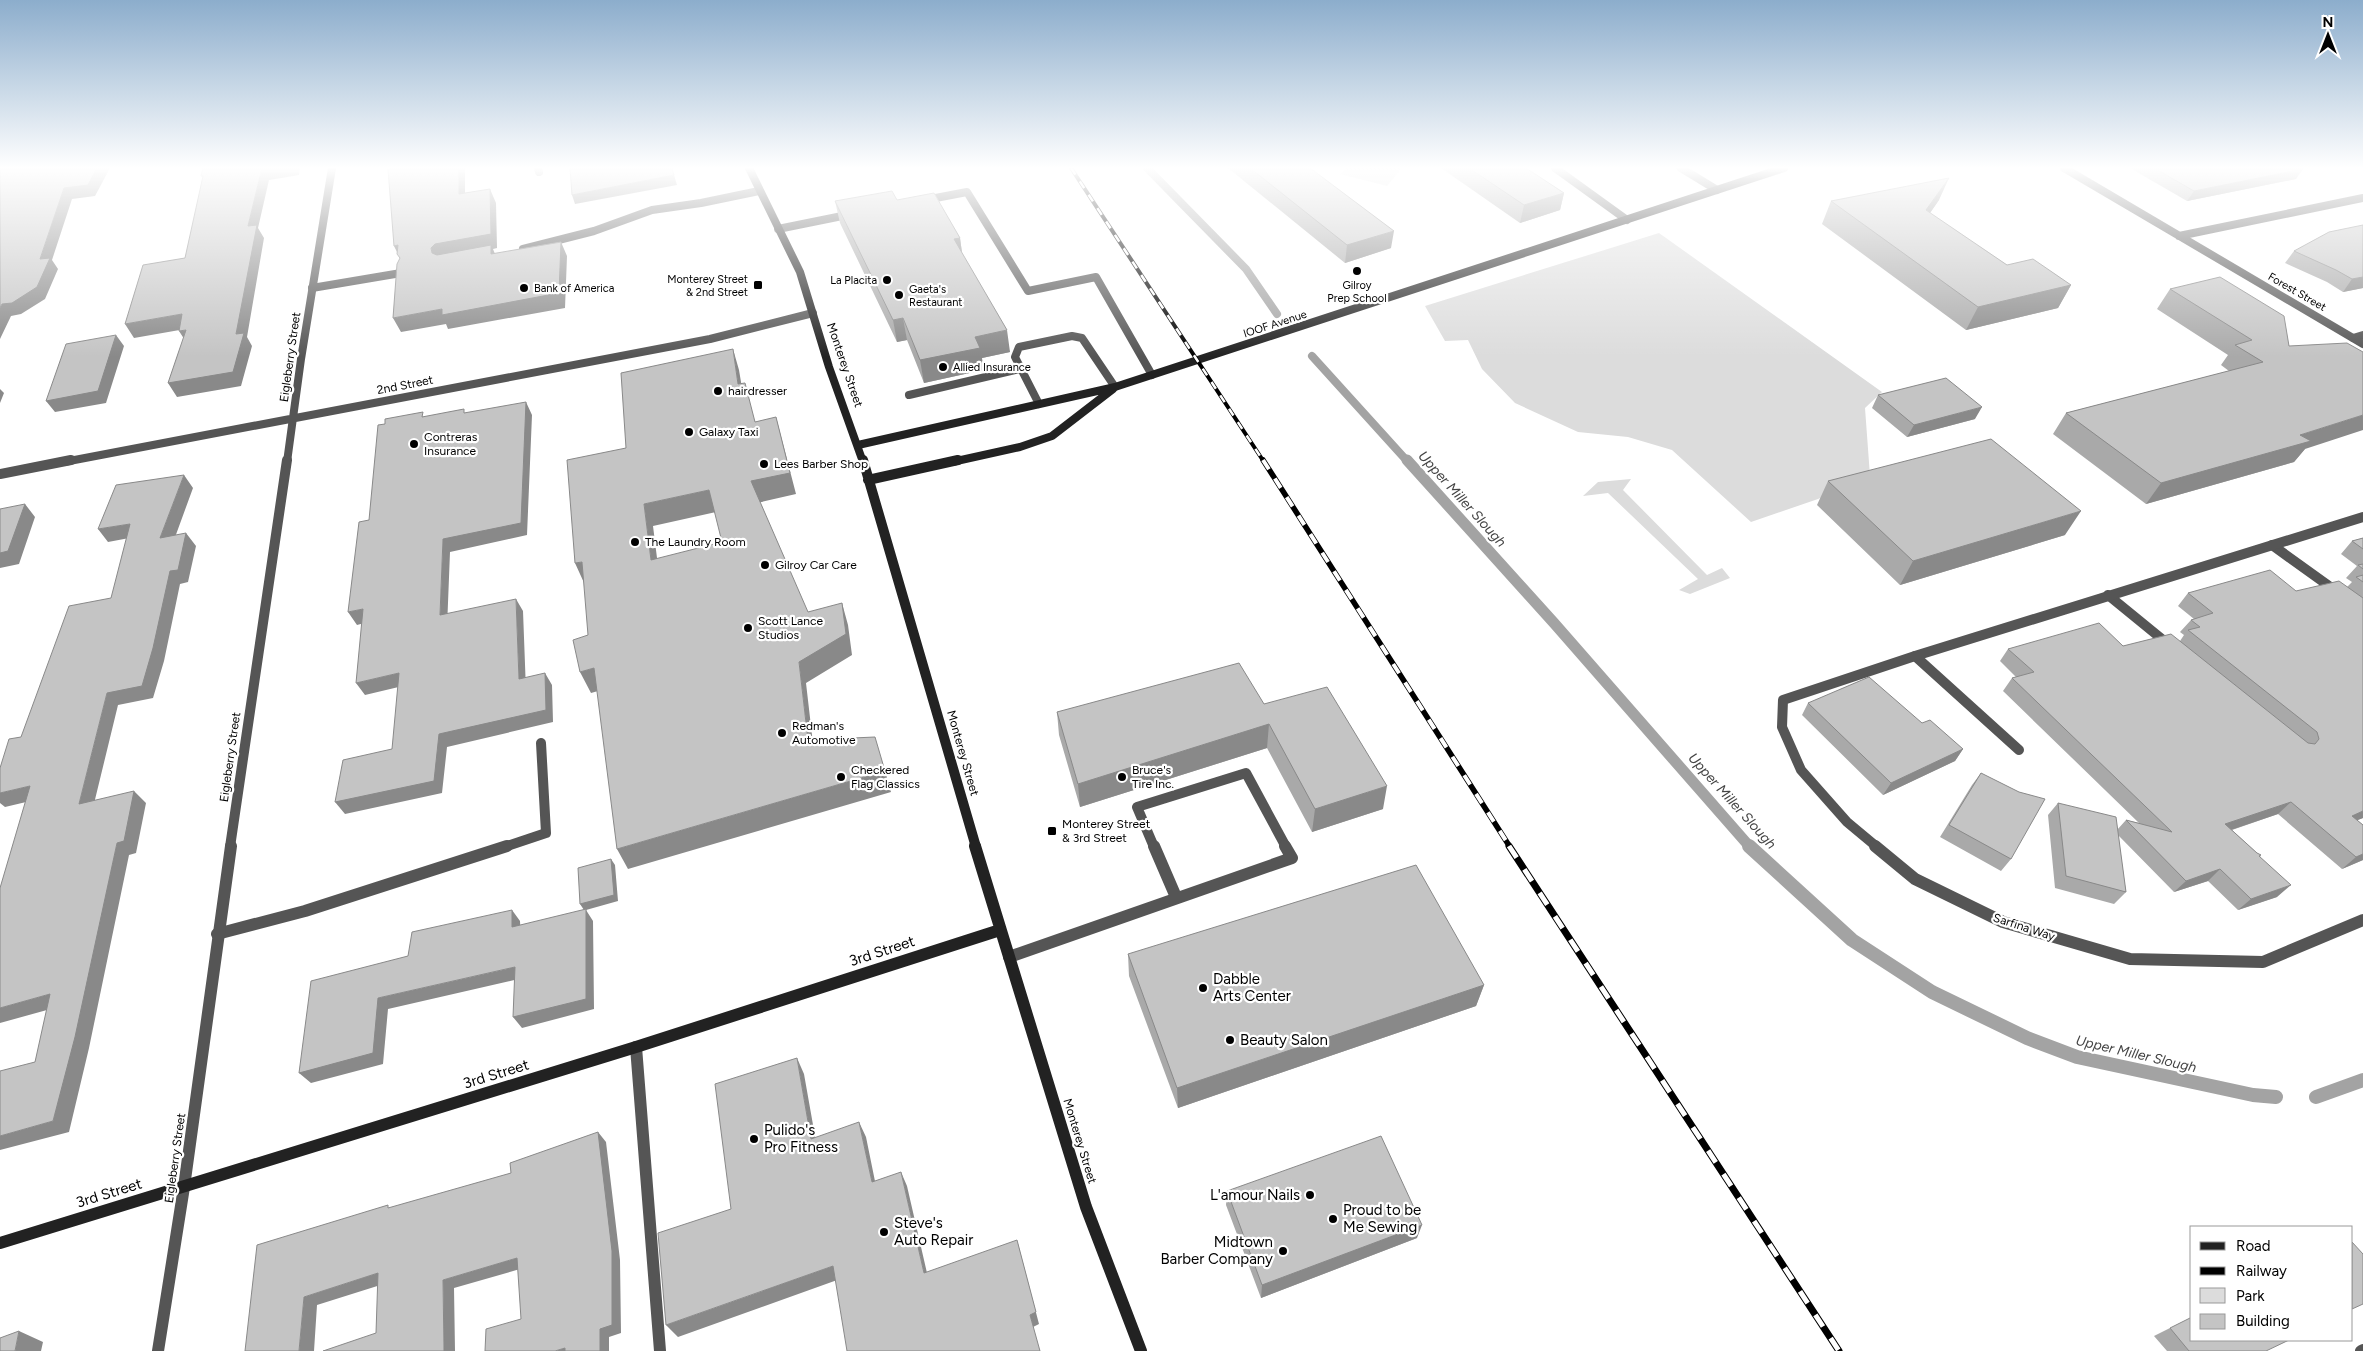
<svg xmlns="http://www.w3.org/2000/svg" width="2363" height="1351" font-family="Figtree,sans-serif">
<rect width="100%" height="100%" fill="#fff"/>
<!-- green -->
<path fill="#dcdcdc" d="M1346,168H1402L1387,186L1340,174Z
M1659,233L1882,392L1865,408L1870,476L1818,499L1751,522L1672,450L1628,437L1578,432L1515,403L1482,369L1468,340L1445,341L1425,306Z
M1631,479L1623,490L1707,575L1722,568L1730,578L1690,594L1679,590L1698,579L1608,493L1583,496L1598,482Z"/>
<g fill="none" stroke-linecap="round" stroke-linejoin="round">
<!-- stream-far2 -->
<path stroke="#a3a3a3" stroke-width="8" d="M1147,168L1246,269L1277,314
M1312,356L1408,462"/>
<!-- stream-far1 -->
<path stroke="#a3a3a3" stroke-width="11" d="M1407,460L1554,623L1750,847"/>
<!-- stream -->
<path stroke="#a3a3a3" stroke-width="14" d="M1749,846L1852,940L1932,992L2027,1038L2077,1057L2253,1095L2276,1097
M2316,1097L2363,1080"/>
<!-- lane-far2 -->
<path stroke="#555" stroke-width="8" d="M538,168L539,172
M1555,168L1627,220
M1681,168L1717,190
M925,200L967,192L1028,291L1096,277L1152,375
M778,229L852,214
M523,249L594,231L652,210L701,203L759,191
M312,288L401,273
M2353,338L2363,335
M909,395L1020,369
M1039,404L1015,357L1019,347L1072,336L1082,338L1115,387"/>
<!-- lane-far1 -->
<path stroke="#555" stroke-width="10" d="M2272,545L2336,591
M2108,595L2168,644
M1915,656L2019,750
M504,847L546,833L541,743
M1154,847L1137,807L1246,773L1286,847"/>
<!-- lane -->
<path stroke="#555" stroke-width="12" d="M1154,846L1176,897
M217,934L305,911L507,846
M1009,957L1292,858L1285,846
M636,1047L660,1351
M2361,1351L2363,1350"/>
<!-- street-far2 -->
<path stroke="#555" stroke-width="8" d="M2064,168L2363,344
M2179,236L2363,198
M64,462L710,339L813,313
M287,462L301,359L332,168"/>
<!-- street-far1 -->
<path stroke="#555" stroke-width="10" d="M0,474L71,460
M230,847L287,460
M1877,847L1847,822L1801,770L1782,727L1783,700L1915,656L2363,517"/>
<!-- street -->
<path stroke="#555" stroke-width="12" d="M1875,846L1915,879L2003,922L2130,959L2263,962L2363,920
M158,1351L184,1187L231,846"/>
<!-- secondary-far2 -->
<path stroke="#222" stroke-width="8" d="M749,168L800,272L829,367L863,462
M858,445L1115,387L1784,168
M952,462L1020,447L1052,436L1113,389"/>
<!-- secondary-far1 -->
<path stroke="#222" stroke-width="10" d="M863,460L976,847
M868,480L958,460"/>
<!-- secondary -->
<path stroke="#222" stroke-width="12" d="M975,846L1086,1207L1141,1351
M0,1243L636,1047L1000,930"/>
<!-- rail-far2 casing -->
<g stroke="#000" stroke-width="4">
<path id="rail-far2" d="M1071,168L1264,462"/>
</g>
<!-- rail-far1 casing -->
<g stroke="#000" stroke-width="5.5">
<path id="rail-far1" d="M1263,460L1510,847"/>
</g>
<!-- rail casing -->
<g stroke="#000" stroke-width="7">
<path id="rail" d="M1509,846L1839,1351"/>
</g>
<!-- rail-far2 -->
<use href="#rail-far2" stroke="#fff" stroke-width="2.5" stroke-dasharray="8" stroke-linecap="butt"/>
<!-- rail-far1 -->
<use href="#rail-far1" stroke="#fff" stroke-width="4" stroke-dasharray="11" stroke-linecap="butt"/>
<!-- rail -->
<use href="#rail" stroke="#fff" stroke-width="5" stroke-dasharray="14" stroke-linecap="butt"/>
</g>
<!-- wall -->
<path fill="#a9a9a9" d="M1228,168H1310L1391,248L1345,263Z
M1441,168H1526L1564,193L1560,210L1520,223Z
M2130,168H2300L2296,179L2187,201Z
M897,200L960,238L962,253L1010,352L982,358L983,370L924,383L907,340L897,342L840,223L835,201Z
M1939,200L1930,213L2007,265L2071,285L2058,308L1966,330L1822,224L1831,201Z
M2363,225V288L2343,292L2327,282L2285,263L2294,251Z
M2170,289L2284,316L2305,449L2294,462L2146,504L2053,434L2066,413L2229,371L2221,365L2228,355L2157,309Z
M1878,395L1975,419L1907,437L1872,408Z
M1828,481L2065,535L1900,585L1817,505Z
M2363,538V818L2357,820L2363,825V860L2342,869L2278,814L2232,830L2260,856L2277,897L2238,910L2208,881L2174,892L2118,835L2126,892L2114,904L2055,888L2048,815L2058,803L2117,830L2126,820L2139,823L2003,691L2012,678L2016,677L2000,661L2008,649L2123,646L2180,641L2184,635L2180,632L2191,620L2194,619L2178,606L2188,593L2296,591L2347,587L2352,582L2346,578L2357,566L2341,554L2352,541Z
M1808,703L1963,749L1955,761L1883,795L1802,715Z
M1264,704L1383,809L1312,832L1267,748L1080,807L1059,735L1057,712Z
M1981,773L2011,859L2001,871L1940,837L1972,785Z
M1128,954L1484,985L1476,1006L1178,1108L1129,976Z
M1227,1191L1417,1238L1261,1298L1226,1205Z
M2170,1328L2266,1351H2167L2154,1336Z"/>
<!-- shaded-wall -->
<path fill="#898989" d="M97,168H110L95,196L72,199L52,260L58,269L45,299L21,314L11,316L0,339V308L2,304L40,259L64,188Z
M262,168H300L299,175L269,180L258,228L264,238L247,337L252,346L241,386L177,397L168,383L236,334L248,226Z
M459,168H465V208L459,194Z
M2303,169L2296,179L2187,201L2194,191Z
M674,175L677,185L575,204L572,195Z
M1949,178L1939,200L1916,233L1926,210Z
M490,189L496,203L497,248L493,249L497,259H441L432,253L431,248Z
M1564,193L1560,210L1520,223L1524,205Z
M1394,231L1391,248L1345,263L1347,245Z
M960,238L963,260L954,239Z
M561,242L567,256L565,308L448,329L446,324L401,332L393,318L442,309Z
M398,245L401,260L394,246Z
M2363,277V288L2343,292L2352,279Z
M2071,285L2058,308L1966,330L1978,307Z
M182,314L191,328L134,338L125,324Z
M903,318L907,340L897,342L893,320Z
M186,330L188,345L179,331Z
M1007,330L1010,352L982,358L983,370L924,383L920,360L975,337Z
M116,335L124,346L106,403L55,412L46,401Z
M733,349L739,370L745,406L738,384Z
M0,389L4,393L0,403Z
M526,402L532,415L527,535L450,552L447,628L440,615L443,539Z
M1982,407L1975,419L1907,437L1914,425Z
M2363,415V430L2305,449L2294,462L2146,504L2161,483L2300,435Z
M776,417L796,494L757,503L751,481Z
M184,475L193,488L170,551L160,538Z
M709,490L716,512L653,526L660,582L651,560L644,504Z
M25,504L35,517L19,564L0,568V553Z
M2081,511L2065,535L1900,585L1913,561Z
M130,524L140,536L108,542L98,529Z
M186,533L196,546L188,582L180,584L164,661L153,698L118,705L91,816L79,804L107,693Z
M582,562L585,585L575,563Z
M516,599L523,611L526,691L519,679Z
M842,603L848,625L852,655L806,683L815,761L808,740L799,662Z
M363,609L372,621L357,625L348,612Z
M594,668L605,689L591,693L580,672Z
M399,673L407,685L365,695L356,683Z
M545,673L552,685L553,722L447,747L442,793L345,814L335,802L439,734Z
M1269,724L1267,748L1080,807L1078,784Z
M1963,749L1955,761L1883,795L1891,783Z
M885,771L891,792L628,869L617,849Z
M30,786L43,798L5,807L0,803V793Z
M1387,786L1383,809L1312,832L1315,809Z
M134,791L146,803L136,853L129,855L89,1048L69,1132L0,1150V1136L53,1121L117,843Z
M2291,802L2278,814L2213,836L2225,824Z
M2363,811V818L2338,828L2352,816Z
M2363,854V860L2342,869L2356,857Z
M611,859L615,865L618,901L586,910L593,921L594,1009L522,1028L513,1017L584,910L580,904Z
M2220,869L2208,881L2174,892L2186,881Z
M2291,885L2277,897L2238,910L2251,899Z
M512,910L520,921L521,939L512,927Z
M515,967L523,978L388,1009L383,1064L311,1083L299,1073L378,998Z
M1484,985L1476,1006L1178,1108L1177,1088Z
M50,994L65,1005L0,1023V1008Z
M797,1058L804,1074L818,1153L811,1139Z
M859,1122L866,1137L878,1196L872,1182Z
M598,1132L606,1142L620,1260L621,1333L609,1337V1351H600Z
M901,1172L907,1186L930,1286L924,1273Z
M1422,1225L1417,1238L1261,1298L1262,1285Z
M1017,1240L1039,1324L1033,1327L1030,1315Z
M517,1258L527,1267L454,1288L455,1351H444L443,1280Z
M833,1266L840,1279L678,1337L666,1325Z
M378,1273L390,1282L317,1305L314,1351H299L304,1297Z
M19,1331L43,1342L41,1351H15Z
M565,1348L568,1351H555Z"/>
<!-- building -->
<path fill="#c4c4c4" stroke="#898989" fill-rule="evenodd" d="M0,168H97L88,185L64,188L40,259L50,258L37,287L12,303L2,304L0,308Z
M203,168H262L248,226L257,225L236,334L244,333L233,372L168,383L186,330L179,331L182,314L125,324L143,265L185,258L203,176H201Z
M391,168H459V194L490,189L491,234L435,244L431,248L432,253L437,255L491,245V254L561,242L559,293L442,315V309L393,318L397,264L400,258L397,254L398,245L394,246L388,169H390Z
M570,168H672L674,175L572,195Z
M1250,168H1310L1394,231L1347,245Z
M1469,168H1526L1564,193L1524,205Z
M2154,168H2300L2303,169L2194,191Z
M1949,178L1926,210L2007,265L2033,259L2071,285L1978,307L1831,201Z
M892,191L897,200L934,193L960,238L954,239L1007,330L975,337L980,348L920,360L903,318L893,320L835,201Z
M2363,225V277L2352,279L2336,270L2294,251L2329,232Z
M2220,277L2284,316L2289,346L2347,343L2363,352V415L2300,435L2311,441L2161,483L2066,413L2263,362L2235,345L2252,340L2170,289Z
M116,335L98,391L46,401L66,344Z
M733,349L738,384L745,383L755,422L776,417L790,473L751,481L808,612L842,603L846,634L799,662L808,740L875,737L885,771L617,849L594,668L580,672L573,640L588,635L582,562L575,563L567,460L626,448L621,373ZM709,490L722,542L651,560L644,504Z
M1946,378L1982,407L1914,425L1878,395Z
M526,402L521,523L443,539L440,615L516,599L519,679L545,673L546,710L439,734L434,781L335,802L343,760L392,749L399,673L356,683L363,609L348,612L359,522L369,520L378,425L385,424V419L423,412L422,417L464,409V413Z
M1991,439L2081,511L1913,561L1828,481Z
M184,475L160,538L186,533L178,570L170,571L153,648L142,686L107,693L79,804L134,791L124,841L117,843L75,1037L53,1121L0,1136V1071L35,1062L50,994L0,1008V888L30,786L0,793V768L9,739L21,737L69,606L111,598L130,524L98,529L116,485Z
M25,504L8,551L0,553V509Z
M2363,538V549L2352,541Z
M2363,564V569L2358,565Z
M2270,570L2296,591L2339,581L2363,598V811L2352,816L2363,825V854L2356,857L2291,802L2225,824L2257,853L2261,855L2259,856L2291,885L2251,899L2220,869L2186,881L2126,820L2172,832L2012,678L2034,672L2008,649L2099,623L2123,646L2171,634L2308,743L2315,744L2319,739L2317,732L2188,630L2200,627L2191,620L2213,613L2188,593Z
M2363,575V582L2356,577Z
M1239,663L1264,704L1327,687L1387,786L1315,809L1269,724L1078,784L1057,712Z
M1869,677L1922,723L1930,720L1963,749L1891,783L1808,703Z
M1981,773L2019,792L2045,799L2011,859L1949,825Z
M2058,803L2116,817L2126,892L2066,876Z
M611,859L614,895L580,904L578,868Z
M1416,865L1484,985L1177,1088L1128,954Z
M586,909V999L513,1017L515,967L378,998L373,1053L299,1073L311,981L408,956L412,932L512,910V927Z
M797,1058L811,1139L859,1122L872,1182L901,1172L924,1273L1017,1240L1036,1312L1030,1315L1040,1351H847L833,1266L666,1325L658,1233L731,1209L715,1084Z
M598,1132L612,1251V1325L600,1329V1351H565V1348L555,1351H485L486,1329L521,1319L517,1258L443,1280L444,1351H323L376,1333L378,1273L304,1297L299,1351H245L257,1245L388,1205V1208L511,1173L510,1163Z
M1381,1136L1422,1225L1262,1285L1227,1191Z
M2352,1242L2363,1254V1304L2352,1309Z
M2192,1317V1340H2289L2266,1351H2189L2170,1328Z
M19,1331L15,1351H0V1338Z"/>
<!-- sky -->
<linearGradient id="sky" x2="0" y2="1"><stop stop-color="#8cadcc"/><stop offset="0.47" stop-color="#fff"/><stop offset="1" stop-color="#fff" stop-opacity="0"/></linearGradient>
<rect width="2363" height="357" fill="url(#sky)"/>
<!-- markers -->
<g fill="#000" stroke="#fff" stroke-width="2">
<circle cx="1357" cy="271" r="5"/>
<circle cx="887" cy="280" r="5"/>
<rect x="753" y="280" width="10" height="10" rx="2.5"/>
<circle cx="524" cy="288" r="5"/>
<circle cx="899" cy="295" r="5"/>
<circle cx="943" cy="367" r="5"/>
<circle cx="718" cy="391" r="5"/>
<circle cx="689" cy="432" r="5"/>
<circle cx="414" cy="444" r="5"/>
<circle cx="764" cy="464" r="5"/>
<circle cx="635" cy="542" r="5"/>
<circle cx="765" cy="565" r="5"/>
<circle cx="748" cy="628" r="5"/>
<circle cx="782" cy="733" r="5"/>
<circle cx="841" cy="777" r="5"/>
<circle cx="1122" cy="777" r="5"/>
<rect x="1047" y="826" width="10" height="10" rx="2.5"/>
<circle cx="1203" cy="988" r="5"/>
<circle cx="1230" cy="1040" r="5"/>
<circle cx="754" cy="1139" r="5"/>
<circle cx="1310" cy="1195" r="5"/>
<circle cx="1333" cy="1219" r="5"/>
<circle cx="884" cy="1232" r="5"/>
<circle cx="1283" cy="1251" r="5"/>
</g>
<g text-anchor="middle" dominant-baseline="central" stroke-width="4.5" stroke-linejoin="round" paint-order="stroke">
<!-- far-poi labels -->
<g font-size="11" fill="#000" stroke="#fff" text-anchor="start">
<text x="748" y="279" text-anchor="end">Monterey Street<tspan x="748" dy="13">&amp; 2nd Street</tspan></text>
<text x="877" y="280" text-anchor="end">La Placita</text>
<text x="1357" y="285" text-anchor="middle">Gilroy<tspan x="1357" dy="13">Prep School</tspan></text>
<text x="534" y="288">Bank of America</text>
<text x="909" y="289">Gaeta's<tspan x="909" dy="13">Restaurant</tspan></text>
<text x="953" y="367">Allied Insurance</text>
</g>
<!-- far-street labels -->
<g font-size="11" fill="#000" stroke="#fff">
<text transform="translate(2297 292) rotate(30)">Forest Street</text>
<text transform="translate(1275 324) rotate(-18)">IOOF Avenue</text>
</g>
<!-- street labels -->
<g font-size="12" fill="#000" stroke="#fff">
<text transform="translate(290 357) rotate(-82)">Eigleberry Street</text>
<text transform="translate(845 365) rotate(71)">Monterey Street</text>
<text transform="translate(405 385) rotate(-11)">2nd Street</text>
<text transform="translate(963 753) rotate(74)">Monterey Street</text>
<text transform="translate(230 757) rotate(-82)">Eigleberry Street</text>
<text transform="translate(2024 927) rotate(18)">Sarfina Way</text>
<text transform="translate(1080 1141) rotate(73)">Monterey Street</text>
<text transform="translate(175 1158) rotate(-82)">Eigleberry Street</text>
</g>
<!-- poi labels -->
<g font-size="12" fill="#000" stroke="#fff" text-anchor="start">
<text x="728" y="391">hairdresser</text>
<text x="699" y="432">Galaxy Taxi</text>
<text x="424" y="437">Contreras<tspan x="424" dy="14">Insurance</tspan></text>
<text x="774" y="464">Lees Barber Shop</text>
<text x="645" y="542">The Laundry Room</text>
<text x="775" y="565">Gilroy Car Care</text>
<text x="758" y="621">Scott Lance<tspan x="758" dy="14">Studios</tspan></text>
<text x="792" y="726">Redman's<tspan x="792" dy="14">Automotive</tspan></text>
<text x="851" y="770">Checkered<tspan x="851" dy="14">Flag Classics</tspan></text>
<text x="1132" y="770">Bruce's<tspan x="1132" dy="14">Tire Inc.</tspan></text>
<text x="1062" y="824">Monterey Street<tspan x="1062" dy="14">&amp; 3rd Street</tspan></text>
</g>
<!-- water labels -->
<g font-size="14" font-style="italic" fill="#444" stroke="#fff">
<text transform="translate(1462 499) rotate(48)">Upper Miller Slough</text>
<text transform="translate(1732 801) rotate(48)">Upper Miller Slough</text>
<text transform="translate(2136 1054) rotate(13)">Upper Miller Slough</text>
</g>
<!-- near-street labels -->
<g font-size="15" fill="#000" stroke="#fff">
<text transform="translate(882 951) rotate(-18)">3rd Street</text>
<text transform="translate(496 1074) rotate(-17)">3rd Street</text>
<text transform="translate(109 1193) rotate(-17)">3rd Street</text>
</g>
<!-- near-poi labels -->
<g font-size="15" fill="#000" stroke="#fff" text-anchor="start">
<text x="1213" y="979">Dabble<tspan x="1213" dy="17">Arts Center</tspan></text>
<text x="1240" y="1040">Beauty Salon</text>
<text x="764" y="1130">Pulido's<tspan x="764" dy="17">Pro Fitness</tspan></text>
<text x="1300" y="1195" text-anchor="end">L'amour Nails</text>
<text x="1343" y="1210">Proud to be<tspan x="1343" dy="17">Me Sewing</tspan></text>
<text x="894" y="1223">Steve's<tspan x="894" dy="17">Auto Repair</tspan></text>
<text x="1273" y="1242" text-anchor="end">Midtown<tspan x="1273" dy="17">Barber Company</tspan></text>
</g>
</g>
<!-- legend -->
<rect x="2190" y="1226" width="162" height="115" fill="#ffffff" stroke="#999999"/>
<rect x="2200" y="1242" width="25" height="8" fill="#222222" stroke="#999999"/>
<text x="2236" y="1251" font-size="15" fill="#000000">Road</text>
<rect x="2200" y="1267" width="25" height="8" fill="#000000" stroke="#999999"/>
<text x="2236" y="1276" font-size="15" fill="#000000">Railway</text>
<rect x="2200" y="1288" width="25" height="15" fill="#dcdcdc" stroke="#999999"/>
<text x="2236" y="1301" font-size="15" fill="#000000">Park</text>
<rect x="2200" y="1314" width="25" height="15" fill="#c4c4c4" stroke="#999999"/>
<text x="2236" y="1326" font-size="15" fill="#000000">Building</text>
<!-- north arrow -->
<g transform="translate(2328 35)" stroke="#ffffff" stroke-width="4" paint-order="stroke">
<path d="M0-4L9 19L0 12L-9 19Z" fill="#000000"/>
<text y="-8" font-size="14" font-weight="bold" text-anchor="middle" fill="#000000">N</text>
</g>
</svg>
